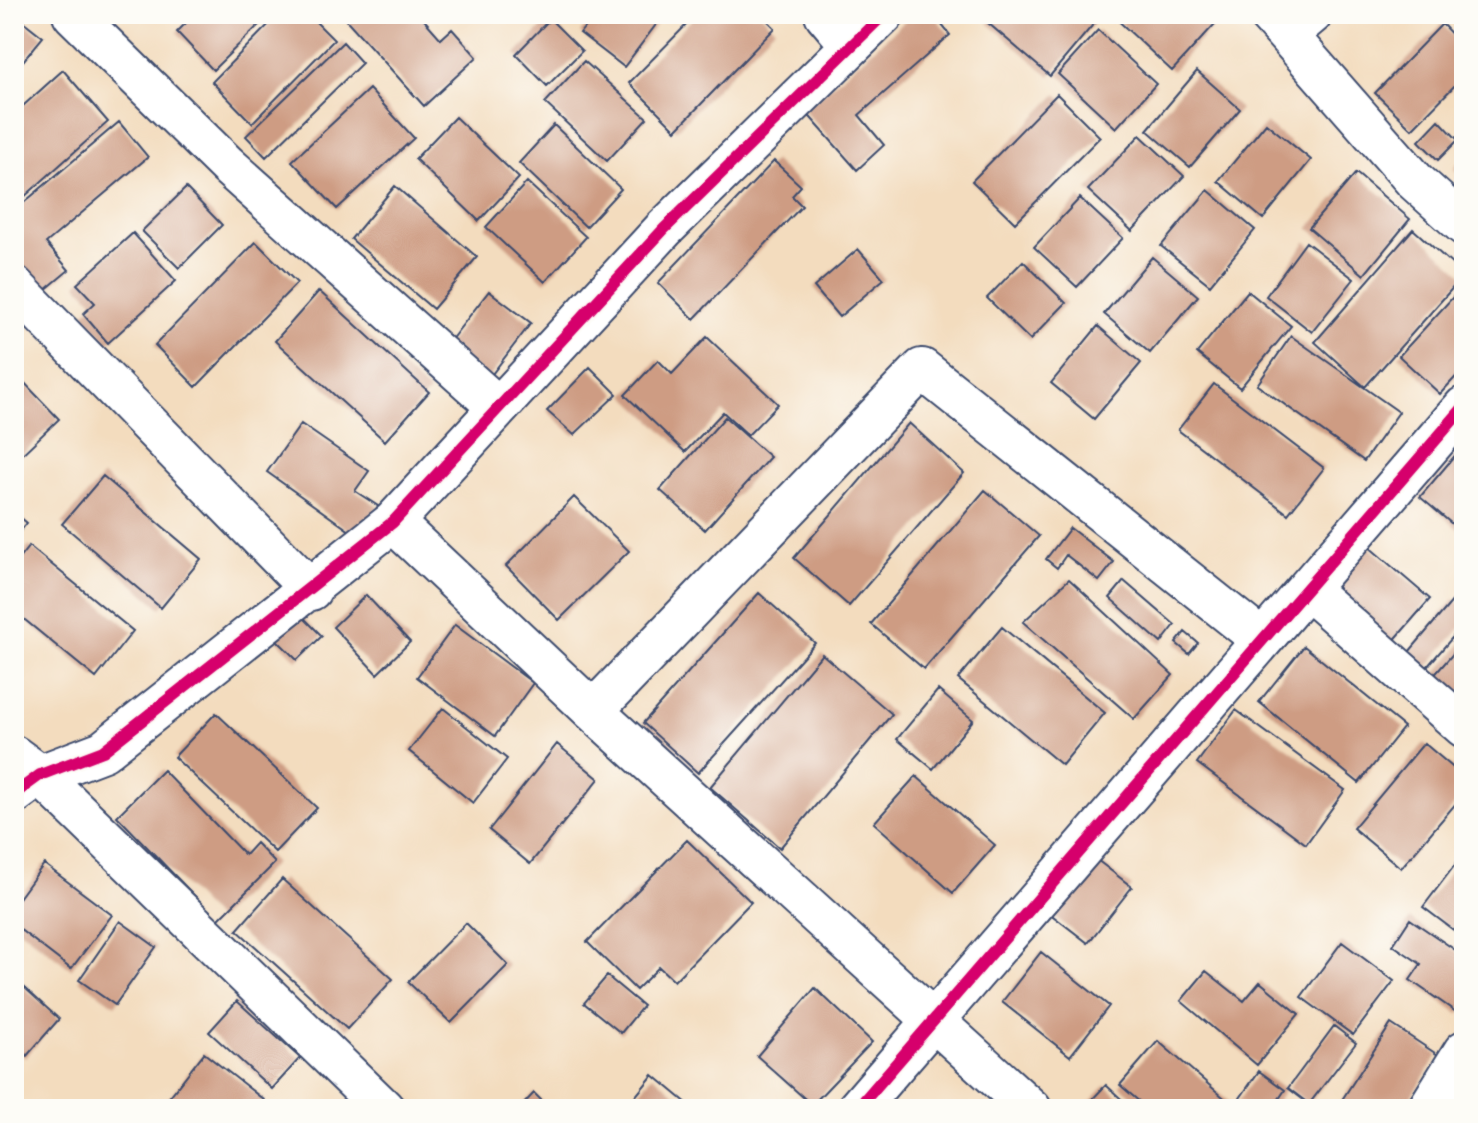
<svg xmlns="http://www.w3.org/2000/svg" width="1478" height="1123" font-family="Itim,sans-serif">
<rect width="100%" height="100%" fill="#fdfcf7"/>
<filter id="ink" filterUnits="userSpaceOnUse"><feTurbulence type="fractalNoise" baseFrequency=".0125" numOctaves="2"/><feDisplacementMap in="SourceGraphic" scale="16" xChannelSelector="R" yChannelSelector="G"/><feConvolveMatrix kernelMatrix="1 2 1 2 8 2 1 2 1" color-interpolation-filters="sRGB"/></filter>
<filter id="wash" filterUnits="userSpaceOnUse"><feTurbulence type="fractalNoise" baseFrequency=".006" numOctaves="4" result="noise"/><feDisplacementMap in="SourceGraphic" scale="32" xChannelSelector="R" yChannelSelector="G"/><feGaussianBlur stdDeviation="1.8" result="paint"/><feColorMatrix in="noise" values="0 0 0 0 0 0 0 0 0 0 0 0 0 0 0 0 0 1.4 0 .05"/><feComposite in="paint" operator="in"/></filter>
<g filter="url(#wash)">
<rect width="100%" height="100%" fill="#f3dcbe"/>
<g id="blocks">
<!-- building -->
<path fill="#ce9c83" d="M14,14L43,37L14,72Z
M195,14H270L213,70L177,32Z
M279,14H308L334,40L252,123L212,82Z
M341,14H419L441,39L452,29L477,57L424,106Z
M595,14H664L624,67L580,33Z
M697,14H761L775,28L676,130L629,83Z
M913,14H933L950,35L859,115L884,145L857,170L804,110Z
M995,14H1102L1050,76L988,23Z
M1111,14H1224L1172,71Z
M550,19L582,51L547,86L516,54Z
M1442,24L1464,47V76L1412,129L1375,93Z
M1098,30L1156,84L1116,128L1058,74Z
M343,42L362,63L266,157L246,136Z
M584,61L647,118L607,161L545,103Z
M63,70L108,122L14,206V114Z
M1197,71L1240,109L1190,167L1147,130Z
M369,89L414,138L337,209L292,161Z
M1057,94L1100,137L1015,223L972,181Z
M455,117L519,178L479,221L415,159Z
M1439,120L1458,140L1438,160L1419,141Z
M119,122L148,157L46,243L69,270L39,295L14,265V211Z
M1266,123L1311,160L1263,219L1218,181Z
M554,125L621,189L586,227L519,163Z
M1140,135L1184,176L1132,231L1088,190Z
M1464,156V178L1454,169Z
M774,161L801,186L792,196L802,206L694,319L658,283Z
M1356,173L1410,219L1364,275L1309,228Z
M527,182L586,237L545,282L486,227Z
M395,186L477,257L433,309L351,239Z
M186,188L222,225L179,268L142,231Z
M1208,190L1255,230L1210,285L1161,246Z
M1080,198L1123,238L1077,287L1034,247Z
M1413,229L1464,275L1365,387L1315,342Z
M133,233L176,281L108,343L83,314L95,303L77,284Z
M256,242L297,283L196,387L155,345Z
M1306,242L1354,279L1312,332L1266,296Z
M858,249L884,279L839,317L814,287Z
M1152,257L1198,296L1150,353L1104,314Z
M1023,261L1066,303L1030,340L987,298Z
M1464,285V368L1440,394L1399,356Z
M319,291L429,392L385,441L275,341Z
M489,291L531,323L489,378L447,345Z
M1248,291L1291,326L1240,388L1197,353Z
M1098,326L1141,363L1094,419L1051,383Z
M1291,336L1399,412L1364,461L1257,385Z
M707,337L778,404L748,435L723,412L685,452L625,395L658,360L672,374Z
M590,367L617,394L574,435L547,411Z
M19,377L59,419L14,462V382Z
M1214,384L1324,468L1288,514L1178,430Z
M725,417L770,457L705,530L660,490Z
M909,423L964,473L849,606L794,558Z
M301,424L369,471L355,491L378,506L357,536L267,472Z
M1464,445V534L1420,497Z
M103,476L201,559L161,608L62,524Z
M985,490L1039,536L924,669L871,624Z
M574,497L629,551L559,620L506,566Z
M14,512L27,523L14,539Z
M1070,528L1114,562L1099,581L1066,555L1057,568L1046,559Z
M29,546L133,631L96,678L14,611V565Z
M1368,546L1430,599L1391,644L1330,590Z
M1069,579L1173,675L1134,719L1023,622Z
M1124,581L1175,625L1161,643L1110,598Z
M759,593L815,643L698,773L643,723Z
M366,595L410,642L377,674L333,627Z
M1454,599L1464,608V624L1427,667L1409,652Z
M299,613L322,636L297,660L274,637Z
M455,625L533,683L495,736L417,677Z
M1002,627L1105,713L1062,765L958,679Z
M1185,632L1198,643L1189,654L1176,643Z
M1464,641V708L1431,679Z
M1304,646L1404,727L1359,783L1259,702Z
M822,654L892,714L780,848L710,787Z
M938,690L973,720L933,769L897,739Z
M443,708L507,759L473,803L409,751Z
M1236,710L1345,790L1306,844L1197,763Z
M216,713L317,808L275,852L174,757Z
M1424,743L1464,777V794L1401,868L1353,828Z
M557,744L599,779L530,864L489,830Z
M163,770L245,855L256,843L275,863L218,920L117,816Z
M916,776L995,845L953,893L874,823Z
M687,840L751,902L674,981L659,967L636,990L587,942Z
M1088,853L1132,887L1088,943L1044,909Z
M1464,853V938L1423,907Z
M44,864L112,915L71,969L14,925V905Z
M282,879L393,979L347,1029L237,930Z
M1410,919L1464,956V1006L1459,1014L1410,980L1421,964L1393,945Z
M120,921L156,947L115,1005L79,980Z
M466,923L508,965L451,1023L408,982Z
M1342,942L1394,981L1353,1035L1301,997Z
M1041,952L1109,1006L1070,1056L1002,1002Z
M1206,971L1244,1001L1260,982L1299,1014L1257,1065L1181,1001Z
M607,976L643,1006L621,1033L584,1003Z
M14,978L59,1019L25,1058L14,1048Z
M815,988L872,1042L812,1105L757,1056Z
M237,1001L300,1058L272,1089L209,1032Z
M1391,1024L1438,1055L1403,1109H1336Z
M1334,1026L1356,1043L1309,1104L1288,1088Z
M1158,1041L1237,1109H1148L1120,1085Z
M204,1053L264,1100L257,1109H160Z
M1259,1071L1285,1090L1272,1109H1250L1238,1101Z
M653,1075L694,1109H625Z
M1106,1085L1132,1109H1083Z
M534,1093L550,1109H519Z"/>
</g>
</g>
<g filter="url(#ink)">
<use href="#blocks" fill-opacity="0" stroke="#3b496c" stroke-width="2"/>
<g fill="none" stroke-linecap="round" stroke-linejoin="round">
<!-- minor casing -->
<g stroke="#3b496c" stroke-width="44">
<path id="minor" d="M73,14L227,165L498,407
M825,14L851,45
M1268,14L1287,35L1312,14
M1287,35L1415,181L1464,225
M14,286L311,590
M393,522L593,711L1031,1109
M1307,589L1464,727
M593,711L922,369L1261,639
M14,756L40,775L384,1109
M14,794L40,775L103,751L393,522L664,229L884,14
M857,1109L1464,407
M1428,1109L1464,1051"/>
</g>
<!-- minor -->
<use href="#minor" stroke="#fff" stroke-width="40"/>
<!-- cycleway casing -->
<g stroke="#fdfcf7" stroke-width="17">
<path id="cycleway" d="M14,794L40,775L103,751L393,522L664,229L884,14
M857,1109L1464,407"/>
</g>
<!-- cycleway -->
<use href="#cycleway" stroke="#d6006c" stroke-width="12"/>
</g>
</g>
<!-- margin -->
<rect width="1478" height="1123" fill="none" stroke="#fdfcf7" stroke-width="48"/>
</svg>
